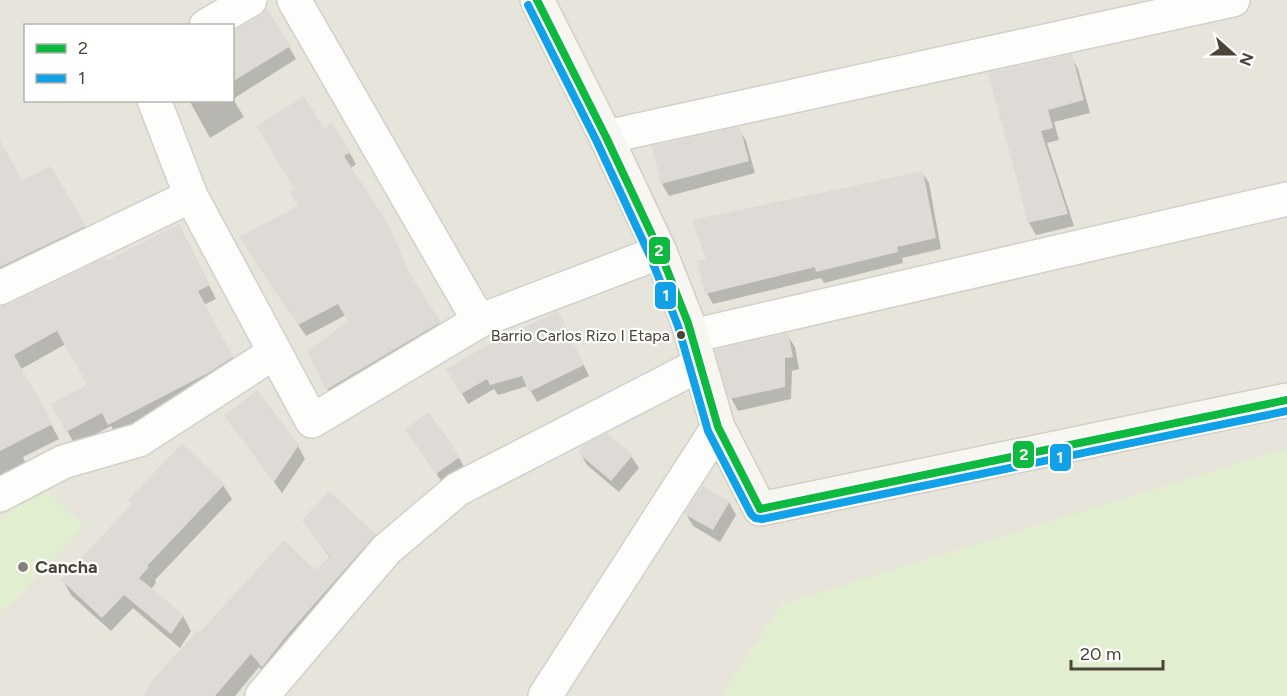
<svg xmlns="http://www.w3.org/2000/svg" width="1287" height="696" font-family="Figtree,sans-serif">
<rect width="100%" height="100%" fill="#f4f2ee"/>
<!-- residential -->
<path fill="#e7e4dc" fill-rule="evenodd" d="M0,0H1287V696H0ZM26,26H232V100H26Z"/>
<!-- green -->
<path fill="#e1eecf" d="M1287,448V696H721L780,605Z
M37,481L84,527L4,611L0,607V519Z"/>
<!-- shadow -->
<path fill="#0003" d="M267,10L296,59L233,99L244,117L210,138L189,100H232V34L261,17Z
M1071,56L1078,69L1090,113L1054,122L1059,140L1047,143L1074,226L1036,235L1029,223L1023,194L990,74Z
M739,129L746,141L755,173L669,196L662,184Z
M324,130L349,152L356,164L350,169L386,224L414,283L447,335L334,401L309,353L350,321L346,315L306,336L248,250L299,207L296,189Z
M50,168L93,240L0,285V173L21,181Z
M922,172L929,183L941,249L902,258L903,263L824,283L821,278L713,304L707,293Z
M186,240L216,299L204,305L240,371L118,438L111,426L75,445L53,405L89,386L66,344L21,369L59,439L23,457L31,475L0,490V308L9,306L106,263Z
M564,324L589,376L537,402L528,386L498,395L494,389L468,404L448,369Z
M787,335L795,347L799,369L792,371L791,399L738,411L731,398Z
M226,416L298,446L305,459L282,493Z
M414,441L459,458L466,470L444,485Z
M580,453L631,456L639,468L619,492L587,465Z
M223,485L232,499L155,580L156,583L151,589L183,616L191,631L180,648L133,608L111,631L71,595L63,580Z
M729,502L736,515L720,542L693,526L686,514Z
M304,520L375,535L383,549L271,680L259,667L235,696H145L201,634L315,572L330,558Z"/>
<!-- building -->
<path fill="#dedbd6" d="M267,8L291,46L232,82V32L260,16Z
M1072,54L1084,100L1048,110L1053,128L1041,131L1068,214L1027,223L1021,195L988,73Z
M304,96L324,128L332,123L351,152L344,156L388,224L410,274L441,322L326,390L307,352L348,321L338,304L298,325L239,237L298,206L289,192L294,188L256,126Z
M740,127L749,161L661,184L652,146Z
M0,139L21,180L51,166L86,226L0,267Z
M923,171L936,238L897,247L898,252L816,272L815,267L705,294L697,261L706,259L692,220Z
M179,224L210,285L198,291L233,357L208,373L108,425L102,413L66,432L51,404L87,385L57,331L14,355L53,424L0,451V307L8,305L105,258L106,261Z
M558,311L584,365L529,392L522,376L490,385L487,379L461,394L446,369L482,348Z
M788,333L793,357L785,358V387L729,399L715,350Z
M257,390L299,445L274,482L224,416Z
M429,412L460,457L436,474L405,429Z
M607,433L633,455L611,481L578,453L584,445Z
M182,443L225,484L147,566L149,567L139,578L184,615L171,634L124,595L102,618L61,580L132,504L128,500Z
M703,486L730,501L713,530L684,514Z
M329,491L376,534L288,634L262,667L251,654L215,696H143L150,685L149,684L198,630L200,632L284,540L315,570L330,557L302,520Z"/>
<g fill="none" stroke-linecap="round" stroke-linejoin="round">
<!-- street casing -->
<g stroke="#d2d0cb" stroke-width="36">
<path id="street" d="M294,0L479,321
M206,26L250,0
M154,100L191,196L312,421L479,321L660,252
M606,137L1233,0
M0,288L191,196
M692,336L1287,199
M0,495L63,462L139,440L275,352
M262,696L386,550L458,489L699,365
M545,696L718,427"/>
</g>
<!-- secondary casing -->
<g stroke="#d3cfc5" stroke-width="36">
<path id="secondary" d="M537,0L606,137L660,252L688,323L718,427L760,509L1287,400"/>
</g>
<!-- street -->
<use href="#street" stroke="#fdfdfc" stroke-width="33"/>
<!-- secondary -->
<use href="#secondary" stroke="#f7f6f1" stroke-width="33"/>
<!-- bus-1 casing -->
<g stroke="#fff" stroke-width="12">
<path id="bus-1" d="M537,0L606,137L660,252L688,323L718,427L760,509
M760,509L1287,400"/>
</g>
<!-- bus-2 casing -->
<g stroke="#fff" stroke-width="12">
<path id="bus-2" d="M528,5L597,142L650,256L678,326L708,431L751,514L755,518L762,519L1287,411"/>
</g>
<!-- bus-1 -->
<use href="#bus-1" stroke="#0db93f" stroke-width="8"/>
<!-- bus-2 -->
<use href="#bus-2" stroke="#11a1e8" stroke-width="8"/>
</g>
<!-- markers -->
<circle fill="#4b4439" stroke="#fff" stroke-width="2" cx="681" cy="335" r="5"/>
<circle fill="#868178" stroke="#fff" stroke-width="2" cx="23" cy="567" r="6"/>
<g text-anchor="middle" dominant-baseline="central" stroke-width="4.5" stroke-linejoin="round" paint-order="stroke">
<!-- bus labels -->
<g font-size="16" fill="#4b4439" stroke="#fff" text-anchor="end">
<text x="670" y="335">Barrio Carlos Rizo I Etapa</text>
</g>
<!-- poi labels -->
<g font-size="18" font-weight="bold" fill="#4b4439" stroke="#fff" text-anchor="start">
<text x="35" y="567">Cancha</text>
</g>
</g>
<g stroke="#fff" stroke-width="2">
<rect x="648" y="236" width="23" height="29" rx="6" fill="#0db93f"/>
<rect x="654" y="281" width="23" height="29" rx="6" fill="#11a1e8"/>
<rect x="1012" y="440" width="23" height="29" rx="6" fill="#0db93f"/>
<rect x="1049" y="443" width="23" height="29" rx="6" fill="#11a1e8"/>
</g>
<g font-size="16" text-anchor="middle" font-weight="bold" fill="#fff">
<text x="659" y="256">2</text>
<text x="666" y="301">1</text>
<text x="1024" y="460">2</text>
<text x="1060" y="463">1</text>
</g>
<!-- legend -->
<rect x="24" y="24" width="210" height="78" fill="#ffffff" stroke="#b7b4b0" stroke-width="1.5"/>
<rect x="36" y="44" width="30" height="9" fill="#0db93f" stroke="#b7b4b0" stroke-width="1.5"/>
<text x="78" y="54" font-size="18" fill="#4b4439">2</text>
<rect x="36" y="74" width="30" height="9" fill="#11a1e8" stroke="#b7b4b0" stroke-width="1.5"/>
<text x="78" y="84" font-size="18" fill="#4b4439">1</text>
<!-- north arrow -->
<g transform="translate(1233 54) rotate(111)" stroke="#ffffff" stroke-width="4.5" paint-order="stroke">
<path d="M0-4.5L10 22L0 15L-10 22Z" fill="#4b4439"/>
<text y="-9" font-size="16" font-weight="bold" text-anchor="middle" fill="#4b4439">N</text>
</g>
<!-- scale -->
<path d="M1071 660v9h92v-9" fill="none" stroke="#4b4439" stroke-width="3"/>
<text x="1080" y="660" font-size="18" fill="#4b4439" stroke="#ffffff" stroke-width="4.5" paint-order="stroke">20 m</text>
</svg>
